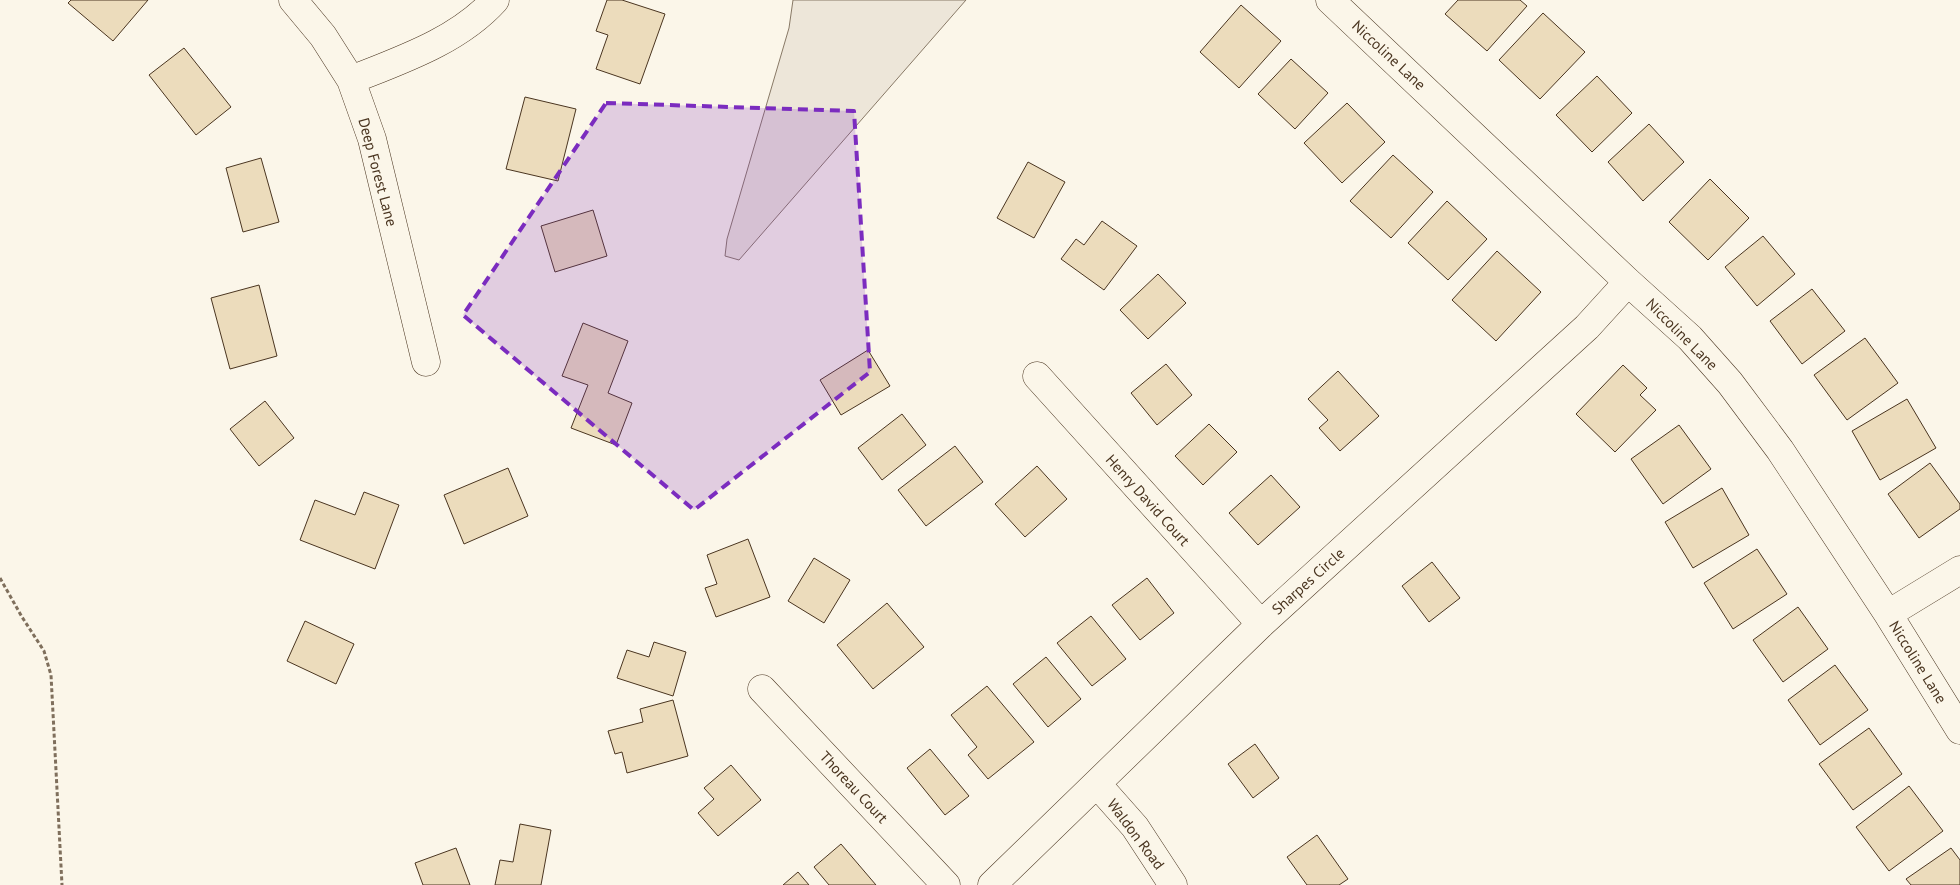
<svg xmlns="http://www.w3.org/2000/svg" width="1960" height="885" font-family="'PT Sans',sans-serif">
<rect width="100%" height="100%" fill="#fbf6e9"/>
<!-- green -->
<path fill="#ede6d9" stroke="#887966" d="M793,0H966L739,260L725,256L727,239L789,28Z"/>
<!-- building -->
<path fill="#ecdcbc" stroke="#4a3520" d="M71,0H148L113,41L68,3Z
M607,0H622L665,14L640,84L596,69L608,35L596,31Z
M1458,0H1520L1527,6L1487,51L1445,14Z
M1241,5L1281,41L1239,88L1200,52Z
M1543,13L1585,52L1540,99L1499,60Z
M184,48L231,107L196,135L149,75Z
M1291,59L1328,93L1295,129L1258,94Z
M1597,76L1632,113L1592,152L1556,115Z
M525,97L576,109L558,181L506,169Z
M1347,103L1385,142L1342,183L1304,143Z
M1649,124L1684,162L1643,201L1608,162Z
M1393,155L1433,192L1391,238L1350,201Z
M261,158L279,222L243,232L226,168Z
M1028,162L1065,182L1034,238L997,218Z
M1710,179L1749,218L1708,260L1669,222Z
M1447,201L1487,239L1448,280L1408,243Z
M593,210L607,256L555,272L541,226Z
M1102,221L1137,246L1104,290L1061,259L1076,239L1084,245Z
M1763,236L1795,274L1757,306L1725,267Z
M1497,251L1541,292L1496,341L1452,300Z
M1158,274L1186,303L1148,339L1120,310Z
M259,285L277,356L230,369L211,298Z
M1812,289L1845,331L1802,364L1770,321Z
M583,323L628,341L608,393L632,403L616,445L571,428L588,385L562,376Z
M1865,338L1898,383L1847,420L1814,375Z
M868,350L890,386L841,415L820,380Z
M1166,364L1192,395L1157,425L1131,393Z
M1623,365L1647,388L1640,395L1656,410L1615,452L1576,414Z
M1338,371L1379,416L1340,451L1319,428L1328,420L1308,399Z
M1907,399L1936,448L1880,480L1852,431Z
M265,401L294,438L259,466L230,429Z
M902,414L926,445L882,480L858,448Z
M1209,424L1237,452L1203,485L1175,456Z
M1679,425L1711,469L1663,504L1631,459Z
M955,446L983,482L926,526L898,490Z
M1930,463L1960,504V509L1919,538L1888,494Z
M1037,466L1067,499L1025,537L995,504Z
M508,468L528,516L464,544L444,495Z
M1271,475L1300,507L1258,545L1229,513Z
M1722,488L1749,535L1693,568L1665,522Z
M364,492L399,505L375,569L300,540L315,500L355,515Z
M748,539L770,597L716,617L705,588L717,584L707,555Z
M1757,549L1787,594L1733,629L1704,583Z
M814,558L850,580L824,623L788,601Z
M1432,562L1460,598L1429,622L1402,586Z
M1147,578L1174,613L1140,640L1112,605Z
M887,603L924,647L873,689L837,645Z
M1798,607L1828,649L1783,682L1753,640Z
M1091,616L1126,659L1092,686L1057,643Z
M305,621L354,644L336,684L287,661Z
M654,642L686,652L673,696L617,678L627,650L649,657Z
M1046,657L1081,699L1048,727L1013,684Z
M1835,665L1868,710L1820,745L1788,700Z
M987,686L1034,742L988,779L968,755L977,747L951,715Z
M673,700L688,756L627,773L622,752L615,754L608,731L643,722L640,709Z
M1869,728L1902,774L1853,810L1819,764Z
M1255,744L1279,778L1253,798L1228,764Z
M930,749L969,796L945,815L907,768Z
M731,765L761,800L718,836L698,813L714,799L704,788Z
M1909,786L1943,831L1889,871L1856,827Z
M520,824L551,830L541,885H495L500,860L513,862Z
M1317,835L1348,879L1339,885H1307L1287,857Z
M841,844L876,885H829L814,867Z
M456,848L470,885H423L415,863Z
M1951,848L1960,860V885H1911L1906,879Z
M798,872L809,885H783Z"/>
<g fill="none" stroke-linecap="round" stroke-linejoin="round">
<!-- street casing -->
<g stroke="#4a3520" stroke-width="29">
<path id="street" d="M293,0L323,36L351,80L372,139L426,362
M1330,0L1628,282L1690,338L1730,383L1780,450L1888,614L1960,730
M351,80C401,60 458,41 495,0
M1037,376L1261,624
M1888,614L1960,570
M762,689L946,885
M1097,784L1135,827L1173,885
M992,885L1261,624L1587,327L1628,282"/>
</g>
<!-- path -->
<path stroke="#7f6f5c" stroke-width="3" stroke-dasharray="4 2.5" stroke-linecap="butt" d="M0,578L22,617L44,651L51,675L62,885"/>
<!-- street -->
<use href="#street" stroke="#fbf6e9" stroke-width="28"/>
</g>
<!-- marked area -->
<path fill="#7b2cbf" fill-opacity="0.2" stroke="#7b2cbf" stroke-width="4" stroke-dasharray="10 6" stroke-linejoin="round" d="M606,103L854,111L870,372L694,510L463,315Z"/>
<g text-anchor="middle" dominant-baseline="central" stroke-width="4" stroke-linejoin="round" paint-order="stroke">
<!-- street labels -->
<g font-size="15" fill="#4a3520" stroke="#fbf6e9">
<text transform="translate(1389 55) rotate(43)">Niccoline Lane</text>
<text transform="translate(378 172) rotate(75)">Deep Forest Lane</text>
<text transform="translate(1682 334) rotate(45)">Niccoline Lane</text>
<text transform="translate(1148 500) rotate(48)">Henry David Court</text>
<text transform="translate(1308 581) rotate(-42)">Sharpes Circle</text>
<text transform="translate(1918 662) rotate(58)">Niccoline Lane</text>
<text transform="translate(854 787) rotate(47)">Thoreau Court</text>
<text transform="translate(1136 834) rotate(53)">Waldon Road</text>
</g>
</g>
</svg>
